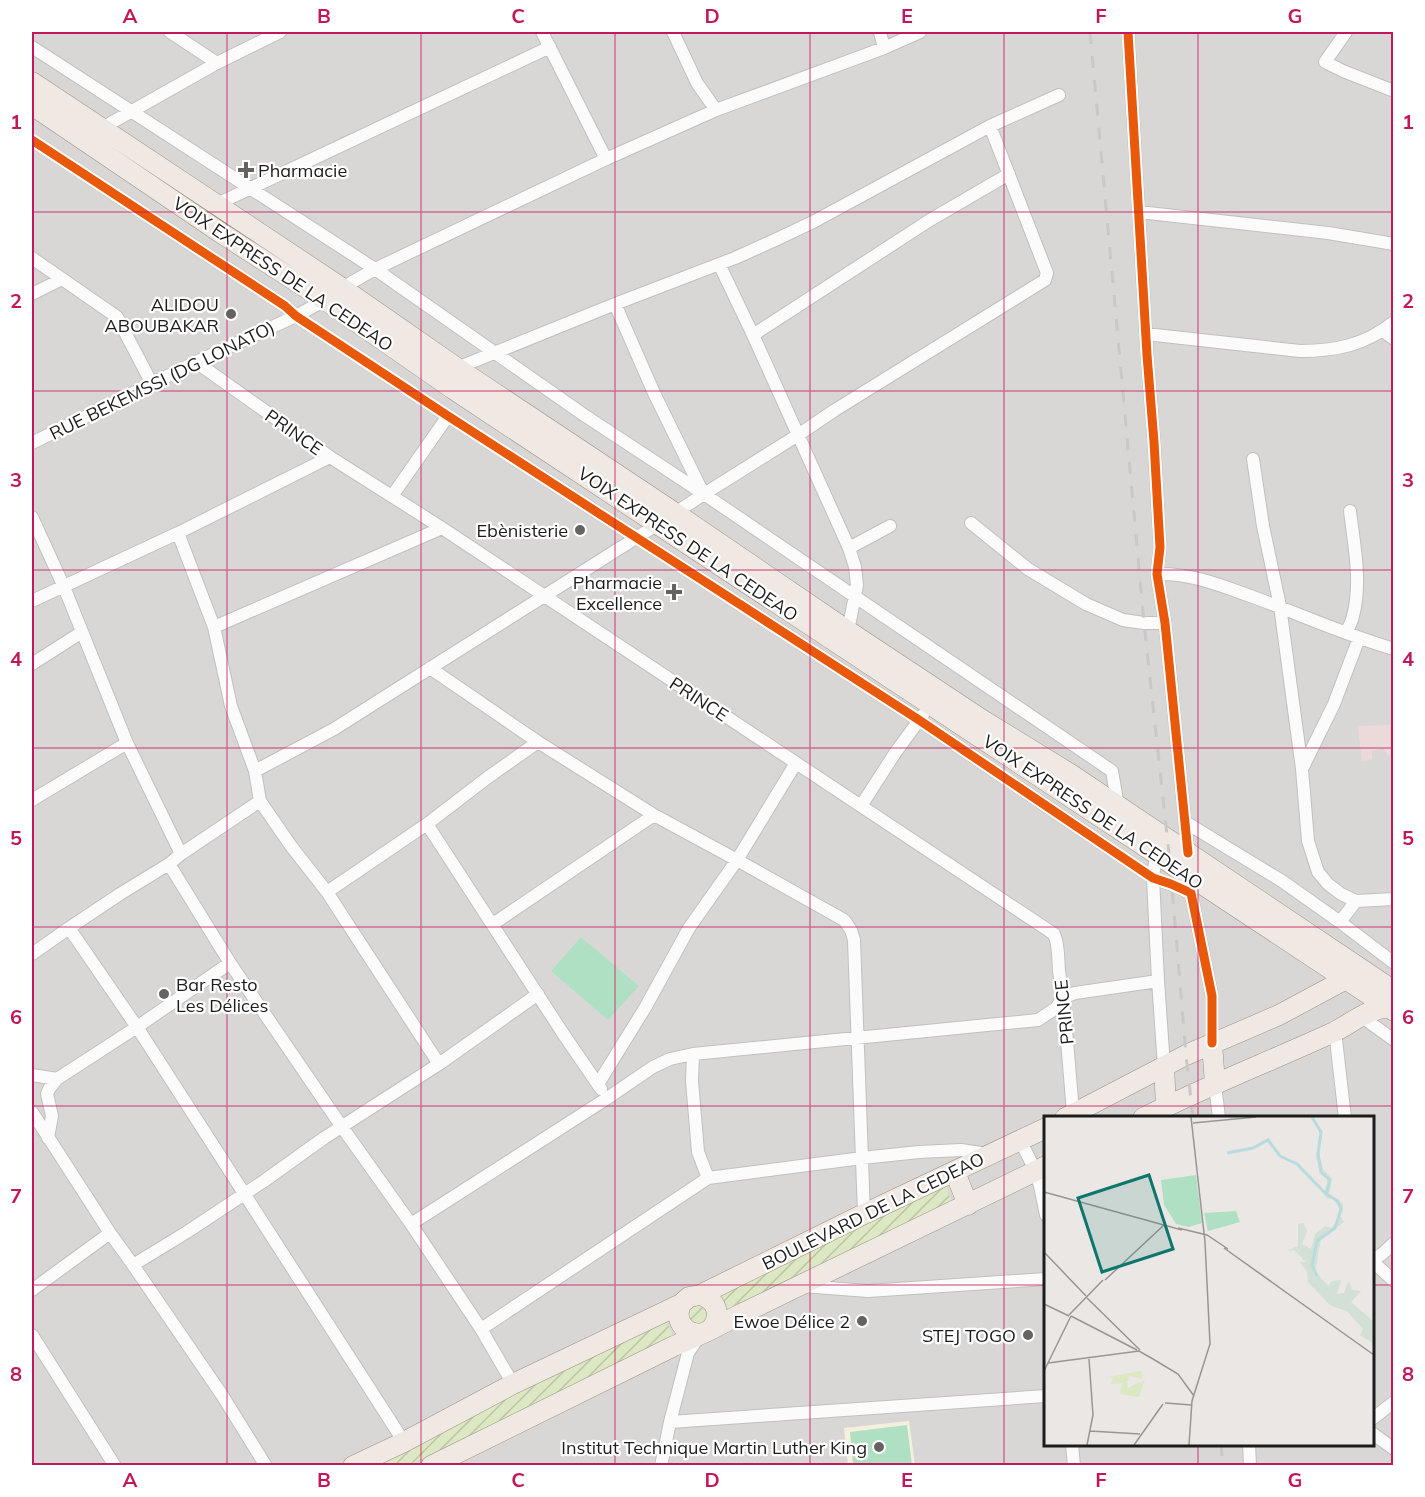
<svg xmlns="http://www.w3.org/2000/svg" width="1425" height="1497" font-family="Mulish,sans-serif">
<defs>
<pattern id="garden-furrows" width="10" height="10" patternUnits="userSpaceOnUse" patternTransform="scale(1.5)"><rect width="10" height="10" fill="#dce7c3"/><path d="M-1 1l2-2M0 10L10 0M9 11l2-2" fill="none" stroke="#bcc6a7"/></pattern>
</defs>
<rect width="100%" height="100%" fill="#eae7e4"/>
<!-- residential -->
<path fill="#d9d7d6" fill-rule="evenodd" d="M32,32H1393V1465H32ZM1046,1118H1372V1444H1046Z"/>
<!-- commercial -->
<path fill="#ecdadb" d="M1393,725V754L1388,756L1383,748L1372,751V759L1362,761L1358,726Z"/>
<!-- education -->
<path fill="#f5f0de" d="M909,1421L915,1465H848L844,1428Z"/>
<!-- garden -->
<path fill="url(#garden-furrows)" d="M946,1184L949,1196L954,1203L859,1245L727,1309L720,1294Z
M688 1314a9 9 0 1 1 18 0a9 9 0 1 1-18 0Z
M667,1321C668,1327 673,1332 672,1337L594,1374L409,1465L370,1466L455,1422Z"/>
<!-- pitch -->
<path fill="#b0e0c4" d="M581,937L639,986L608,1020L551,971Z
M907,1425L912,1465H853L850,1432Z"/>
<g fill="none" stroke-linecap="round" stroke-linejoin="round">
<!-- street casing -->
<g stroke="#c1c0bf" stroke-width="14">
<path id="street" d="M170,32L217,63
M542,32L606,159
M673,32L697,83L716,110
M880,32L884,48
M1128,32L1147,355L1154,442L1160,547L1157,574L1165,623L1188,853
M1346,32L1325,62L1343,71L1394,91
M32,47L375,269L584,415L704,494L1112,771L1118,806
M102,128L217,63L280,32
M32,140L285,306L296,316L448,416L919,720L1153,878L1171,884L1191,893L1212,996V1043
M215,205L550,47
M1139,212L1328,233L1394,244
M32,258L117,317L152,384
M719,264L753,335L849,548L855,567L857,585L848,631
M342,288L375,269L606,159L716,110L884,48L920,32
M32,294L62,279
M615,304L654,393L703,493
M1383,331L1394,339
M1146,334L1300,351C1336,351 1365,345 1394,322
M753,335L930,220L1009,174
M196,362L330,457L442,528L1054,934C1059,945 1058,959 1059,971C1066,1018 1069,1066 1073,1113
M457,368L615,304L735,258L775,240L813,222L990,126L1059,95
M32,443L196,362L296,316L325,300
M1253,459L1263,526L1280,606L1302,769L1308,841L1318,872L1328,884L1341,894L1356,901
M392,496L448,416
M675,513L704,494L798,435L835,410L1045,280L1047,273L990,126
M32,517L64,587L127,743L181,854
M971,523L1028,569L1086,604L1123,620L1144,623H1165
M178,533L214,627L231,706L255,771L260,801L291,846L327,892L439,1064
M849,548L890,526
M1157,574C1187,573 1215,583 1242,593C1293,611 1342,634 1394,649
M32,601L178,533L330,457
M214,627L442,528
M1346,633C1348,628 1352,622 1353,616C1362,582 1354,545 1350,511
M32,664L82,632
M430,668L538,742L654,815L737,860L844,920L851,930L854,940L864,1214
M1302,769L1334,704L1359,638
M255,771L334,729L658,524
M32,800L127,743
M861,806L895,753L923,715
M1185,822L1282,881L1340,922L1394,963
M427,824L562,1032L601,1089
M1156,854L1153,878L1158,981L1164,1066
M169,864L230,963L342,1127L411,1224L481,1329L513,1384
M327,892L427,824L487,778L538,742
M1340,922L1356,901L1394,899
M493,924L654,815
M69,928L137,1027L404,1442
M32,954L69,928L120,894L169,864L181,854L260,801
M1362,1017L1394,1040
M1335,1031L1345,1118
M693,1054L692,1081L698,1152L708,1178
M32,1075L57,1079L137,1027L230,963
M598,1084L645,1008L689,928L737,860L796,763
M1215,1084L1219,1118
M32,1112L110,1233L133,1265L222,1395L266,1466
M48,1138L52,1116L47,1094L49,1089L57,1079
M1020,1140L1036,1172L1040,1186L1046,1215
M411,1224L606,1099L653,1067L670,1059L693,1054L1038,1020L1056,1008L1063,998L1075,993L1158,981
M1372,1260L1382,1254L1394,1243
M1372,1261L1394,1281
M133,1265L187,1232L264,1181L324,1138L439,1064L538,994
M803,1286L868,1291L1046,1279
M32,1290L110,1233
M481,1329L708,1178L862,1158L919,1152L961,1150L987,1154
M32,1335L115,1466
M1372,1419L1394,1402
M670,1422L1046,1396
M1372,1433L1394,1449
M1072,1444L1074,1466
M1249,1444L1250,1466
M661,1466L670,1422L688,1353L700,1335"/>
</g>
<!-- primary casing -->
<g stroke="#9f9182" stroke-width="21">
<path id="primary" d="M32,82L342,288L457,368L675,513L848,631L981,719L1072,775L1394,991
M32,105L221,233L325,300L453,389L1394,1011
M1212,1043L1215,1084
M1164,1066L1166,1106
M1065,1118L1186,1055L1279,1015L1346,979
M1143,1118C1206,1086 1271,1061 1334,1032C1352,1023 1372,1005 1394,1008
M955,1172L968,1205
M700,1295C717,1300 722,1315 711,1329
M681,1304C674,1320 684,1334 701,1334
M353,1466L404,1442L513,1384L681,1304L689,1297L700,1295L864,1214L1046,1128
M431,1466L674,1346L706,1332L743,1313L1046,1166"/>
</g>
<!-- street -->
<use href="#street" stroke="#fcfbfb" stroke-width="12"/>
<!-- primary -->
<use href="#primary" stroke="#f0e9e3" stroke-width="20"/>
<!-- rail -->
<path stroke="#c9c8c8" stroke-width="3" stroke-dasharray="12 12" stroke-linecap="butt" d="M1090,32L1144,623L1170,863L1186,1055L1193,1118
M1221,1444L1223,1466"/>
<!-- cycleway casing -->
<g stroke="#fff" stroke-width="13">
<path id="cycleway" d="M1128,32L1147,355L1154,442L1160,547L1157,574L1165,623L1188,853
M32,140L285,306L296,316L448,416L919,720L1153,878L1171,884L1191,893L1212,996V1043"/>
</g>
<!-- cycleway -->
<use href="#cycleway" stroke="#e8590c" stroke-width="9"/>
</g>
<!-- grid -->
<path fill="none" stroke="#c2185b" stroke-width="1.5" stroke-opacity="0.55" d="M227,32V1466M421,32V1466M615,32V1466M810,32V1466M1004,32V1466M1198,32V1118M32,212H1394M32,391H1394M32,570H1394M32,748H1394M32,927H1394M32,1106H1394M32,1285H1046M1372,1285H1394M1198,1444V1466"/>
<!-- markers -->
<g fill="#646362" stroke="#fff" stroke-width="2">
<path d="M243 161h6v6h6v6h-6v6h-6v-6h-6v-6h6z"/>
<circle cx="231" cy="314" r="6"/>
<circle cx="580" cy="530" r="6"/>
<path d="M671 583h6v6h6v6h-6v6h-6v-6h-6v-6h6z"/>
<circle cx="164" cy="994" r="6"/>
<circle cx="862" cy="1321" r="6"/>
<circle cx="1028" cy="1335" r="6"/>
<circle cx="879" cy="1447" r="6"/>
</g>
<g text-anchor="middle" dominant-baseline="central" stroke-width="4.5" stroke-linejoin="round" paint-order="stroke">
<!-- poi labels -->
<g font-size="18" fill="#1c1c1c" stroke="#fff" text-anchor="end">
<text x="258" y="170" text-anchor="start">Pharmacie</text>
<text x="219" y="304">ALIDOU<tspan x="219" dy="21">ABOUBAKAR</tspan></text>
<text x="568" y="530">Ebènisterie</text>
<text x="662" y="582">Pharmacie<tspan x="662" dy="21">Excellence</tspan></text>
<text x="176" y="984" text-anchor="start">Bar Resto<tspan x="176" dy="21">Les Délices</tspan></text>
<text x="850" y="1321">Ewoe Délice 2</text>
<text x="1016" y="1335">STEJ TOGO</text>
<text x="867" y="1447">Institut Technique Martin Luther King</text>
</g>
<!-- street labels -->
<g font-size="18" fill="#1c1c1c" stroke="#fff">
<text transform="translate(283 274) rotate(34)">VOIX EXPRESS DE LA CEDEAO</text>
<text transform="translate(162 380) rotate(-26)">RUE BEKEMSSI (DG LONATO)</text>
<text transform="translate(294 432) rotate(35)">PRINCE</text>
<text transform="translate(688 544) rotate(34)">VOIX EXPRESS DE LA CEDEAO</text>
<text transform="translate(699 699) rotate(33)">PRINCE</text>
<text transform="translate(1093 812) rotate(34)">VOIX EXPRESS DE LA CEDEAO</text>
<text transform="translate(1064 1012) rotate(-96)">PRINCE</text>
<text transform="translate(873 1211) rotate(-26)">BOULEVARD DE LA CEDEAO</text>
</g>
</g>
<!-- overview -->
<g transform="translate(1044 1116)">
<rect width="330" height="330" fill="#eae7e4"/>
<path d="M97,255L98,263L86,260L83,266L84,272L101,264L95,281L76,278L78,267L67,268L69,261L58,262Z" fill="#dce7c3"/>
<path d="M267,1L278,17L274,35L279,53L288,63L285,79L299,88V97L289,83L282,82L283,63L276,56L272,40L276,16ZM296,99L300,106L277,123L271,155L284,170L288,165L297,164L293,178L300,177L305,165L308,174L317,175L307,186L330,206V228L316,219L319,213L304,196L286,189L264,166L263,156L256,146H262L250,134L243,135L254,130V108L259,107L263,115L258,128L267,133L271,118L281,110L288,112Z" fill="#d2e0d5"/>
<path d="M152,59L158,107L145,111L132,108L120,89L117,64ZM192,95L196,106L164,115L160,97Z" fill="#b0e0c4"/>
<path fill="none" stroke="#b8dbdd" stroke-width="3" d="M268,1L277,16L274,38L277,56L286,64L282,78L294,85L297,93L291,112L273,125L268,149L273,160M183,37L209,32L224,24L236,40L253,48L281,77"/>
<path fill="none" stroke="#989694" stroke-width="1.5" d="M149,7L212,1M0,76L138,114M134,112L163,119L184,133M180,132L330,239M0,136L42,180M61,164L120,109M43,182L96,234M0,188L25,200M25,199L59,164M27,200L93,234M109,243L134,258L150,280M4,247L95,235L109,243M0,255L27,200M121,287L148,289M46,315L96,318M43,329L49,299L45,243M90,329L119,288M145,329L148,285L166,228L161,126L147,1"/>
<path fill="#0f766e" fill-opacity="0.15" stroke="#0f766e" stroke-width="3" d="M105,59L129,133L58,156L34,82Z"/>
<rect width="330" height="330" fill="none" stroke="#1c1c1c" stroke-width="3"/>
</g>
<!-- border -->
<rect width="1425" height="1497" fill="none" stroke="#ffffff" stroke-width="66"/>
<rect x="33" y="33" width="1359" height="1431" fill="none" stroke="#c2185b" stroke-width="2"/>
<g font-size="20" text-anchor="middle" font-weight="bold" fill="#c2185b">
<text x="130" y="23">A</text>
<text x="324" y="23">B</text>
<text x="518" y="23">C</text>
<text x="712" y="23">D</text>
<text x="907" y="23">E</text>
<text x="1101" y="23">F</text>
<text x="1295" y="23">G</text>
<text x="16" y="129">1</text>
<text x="1408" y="129">1</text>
<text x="16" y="308">2</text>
<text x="1408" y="308">2</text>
<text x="16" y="487">3</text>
<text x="1408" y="487">3</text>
<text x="16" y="666">4</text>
<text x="1408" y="666">4</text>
<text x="16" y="845">5</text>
<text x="1408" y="845">5</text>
<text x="16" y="1024">6</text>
<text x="1408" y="1024">6</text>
<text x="16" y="1203">7</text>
<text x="1408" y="1203">7</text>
<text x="16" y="1381">8</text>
<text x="1408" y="1381">8</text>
<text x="130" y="1487">A</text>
<text x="324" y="1487">B</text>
<text x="518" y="1487">C</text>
<text x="712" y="1487">D</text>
<text x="907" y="1487">E</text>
<text x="1101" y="1487">F</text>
<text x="1295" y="1487">G</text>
</g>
</svg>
